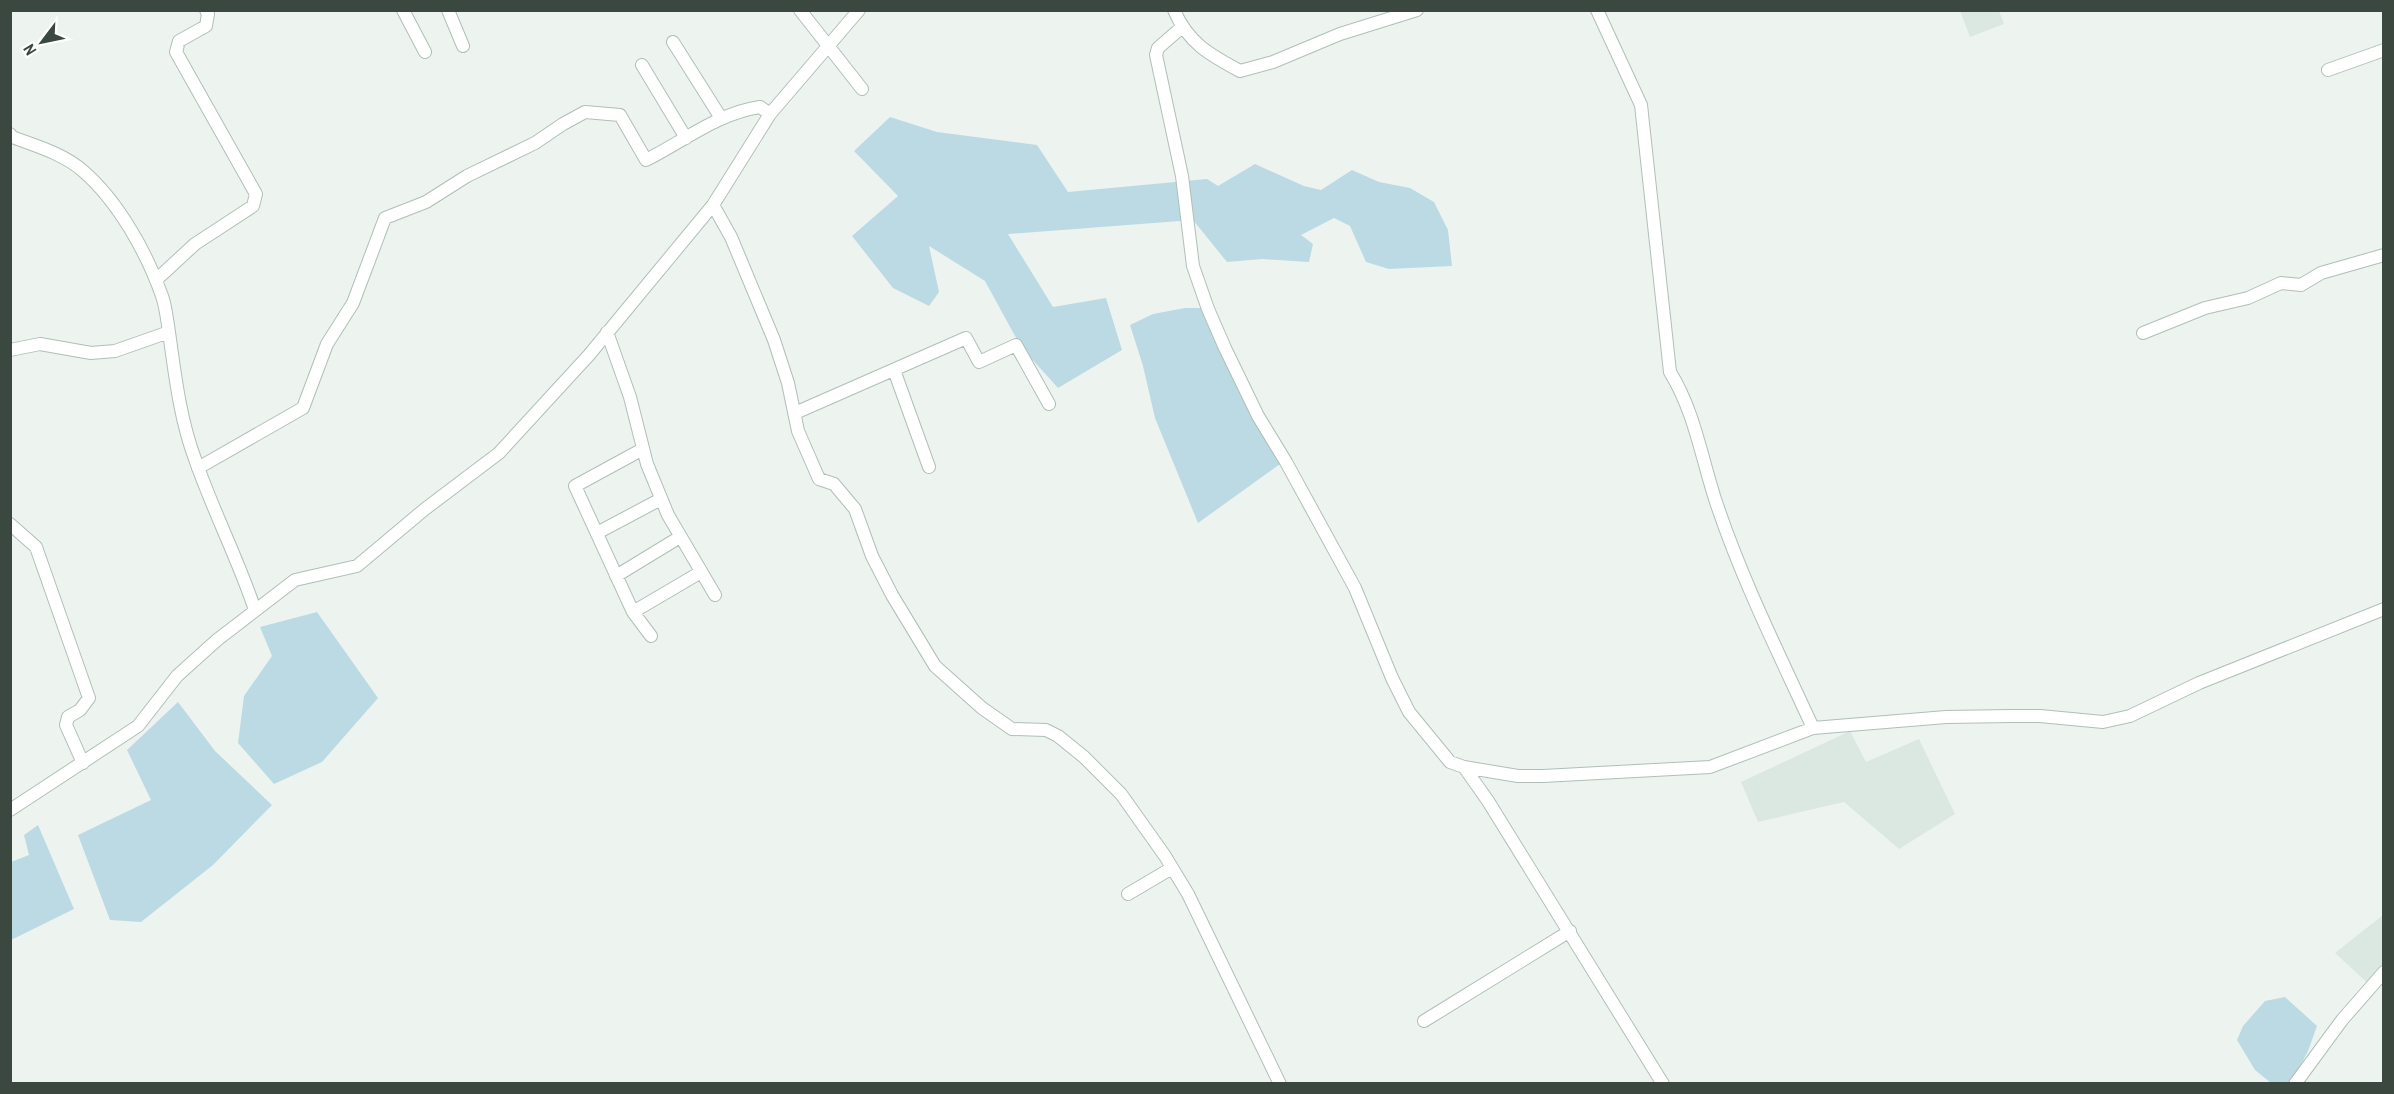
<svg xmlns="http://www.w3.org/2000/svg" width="2394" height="1094" font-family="'Archivo Narrow',sans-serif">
<rect width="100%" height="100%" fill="#edf4f0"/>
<!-- residential -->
<path fill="#dbe8e1" d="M1960,11H1999L2004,24L1970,37Z
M1850,731L1866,762L1919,739L1955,814L1899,849L1844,802L1758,822L1741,782Z
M2383,915V983L2375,990L2335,953Z"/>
<!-- green -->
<path fill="#bbdae3" d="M890,117L937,132L1037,145L1068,192L1207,179L1218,186L1255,164L1304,186L1321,190L1352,170L1379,182L1410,188L1434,202L1448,230L1452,266L1389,269L1366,262L1350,226L1334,218L1301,235L1313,244L1309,262L1262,259L1227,262L1193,220L1008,234L1053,307L1106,298L1122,350L1058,388L1021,347L985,281L929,246L939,292L929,306L893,288L852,236L898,196L854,151Z
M1185,308H1202L1250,412L1280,464L1198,523L1155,418L1143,366L1130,325L1153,314Z
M317,612L378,698L322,762L274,784L238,743L244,696L272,656L260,627Z
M178,702L215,751L272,805L213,865L141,922L110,920L78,835L151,800L127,750Z
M38,825L74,909L11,940V862L29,855L24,835Z
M2285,997L2317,1026L2308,1051L2293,1080L2290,1083H2271L2255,1070L2237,1040L2243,1026L2265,1001Z"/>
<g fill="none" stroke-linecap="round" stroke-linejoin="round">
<!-- minor casing -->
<g stroke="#b0bfb6" stroke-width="14">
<path id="minor" d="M403,10L425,52
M448,10L463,46
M800,10L862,89
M1174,10C1188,43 1210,55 1240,71L1273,62L1340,34L1417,10
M1181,28L1158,48L1156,55L1182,176L1193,266L1208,309L1225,348L1258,416L1286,462L1355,588L1392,678L1409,712L1450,762L1464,767L1488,801L1663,1084
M673,42L721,118
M642,65L686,138
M2328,70L2384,50
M10,134L12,137C36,146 64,154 83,171C118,201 147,253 162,296C166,307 167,320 169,332L115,351L91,353L40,344L10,350
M713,205L731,237L774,340L788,383L798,431L819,479L834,484L855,509L872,556L892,595L935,666L982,708L1012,729L1046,730L1058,736L1084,757L1121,794L1165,856L1188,894L1280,1084
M156,280L195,244L253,206L256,194L176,52L179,41L206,26L208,14L206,10
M169,332C175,375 180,419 195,459C213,511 238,559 255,610
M607,332L630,397L647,464L668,515L715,595
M2143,333L2205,308L2248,298L2281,283L2301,285L2321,273L2384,255
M894,370L929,467
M795,413L966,338L979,362L1016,345L1049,404
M643,449L575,486L633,612L651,636
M198,468L303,408L327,344L353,303L385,218L426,202L467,176L535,143L563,124L585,112L620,115L646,160C684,141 718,113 760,107L770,114
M10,524L36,547L89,698L80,710L68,717L66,725L83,763
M597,533L661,499
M616,576L680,537
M633,612L701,572
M1813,728L1946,717L2012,716H2040L2103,722L2130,716L2199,683L2384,609
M1464,767L1518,776H1543L1710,767L1813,728C1779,654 1743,582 1717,505C1702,461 1695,412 1670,372L1641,105L1597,10
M10,810L138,726L177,676L217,640L295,580L357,566L425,509L499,453L589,355L713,205L770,114L859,10
M1128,894L1172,868
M1424,1021L1570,931
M2295,1084L2342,1020L2384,972"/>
</g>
<!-- minor -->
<use href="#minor" stroke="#fff" stroke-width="12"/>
</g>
<!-- border -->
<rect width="2394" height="1094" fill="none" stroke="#3b4840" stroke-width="24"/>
<!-- north arrow -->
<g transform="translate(42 42) rotate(238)" stroke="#ffffff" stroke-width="4.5" paint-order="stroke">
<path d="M0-4.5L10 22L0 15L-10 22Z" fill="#3b4840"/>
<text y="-9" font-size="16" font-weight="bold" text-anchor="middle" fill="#3b4840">N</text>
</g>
</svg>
